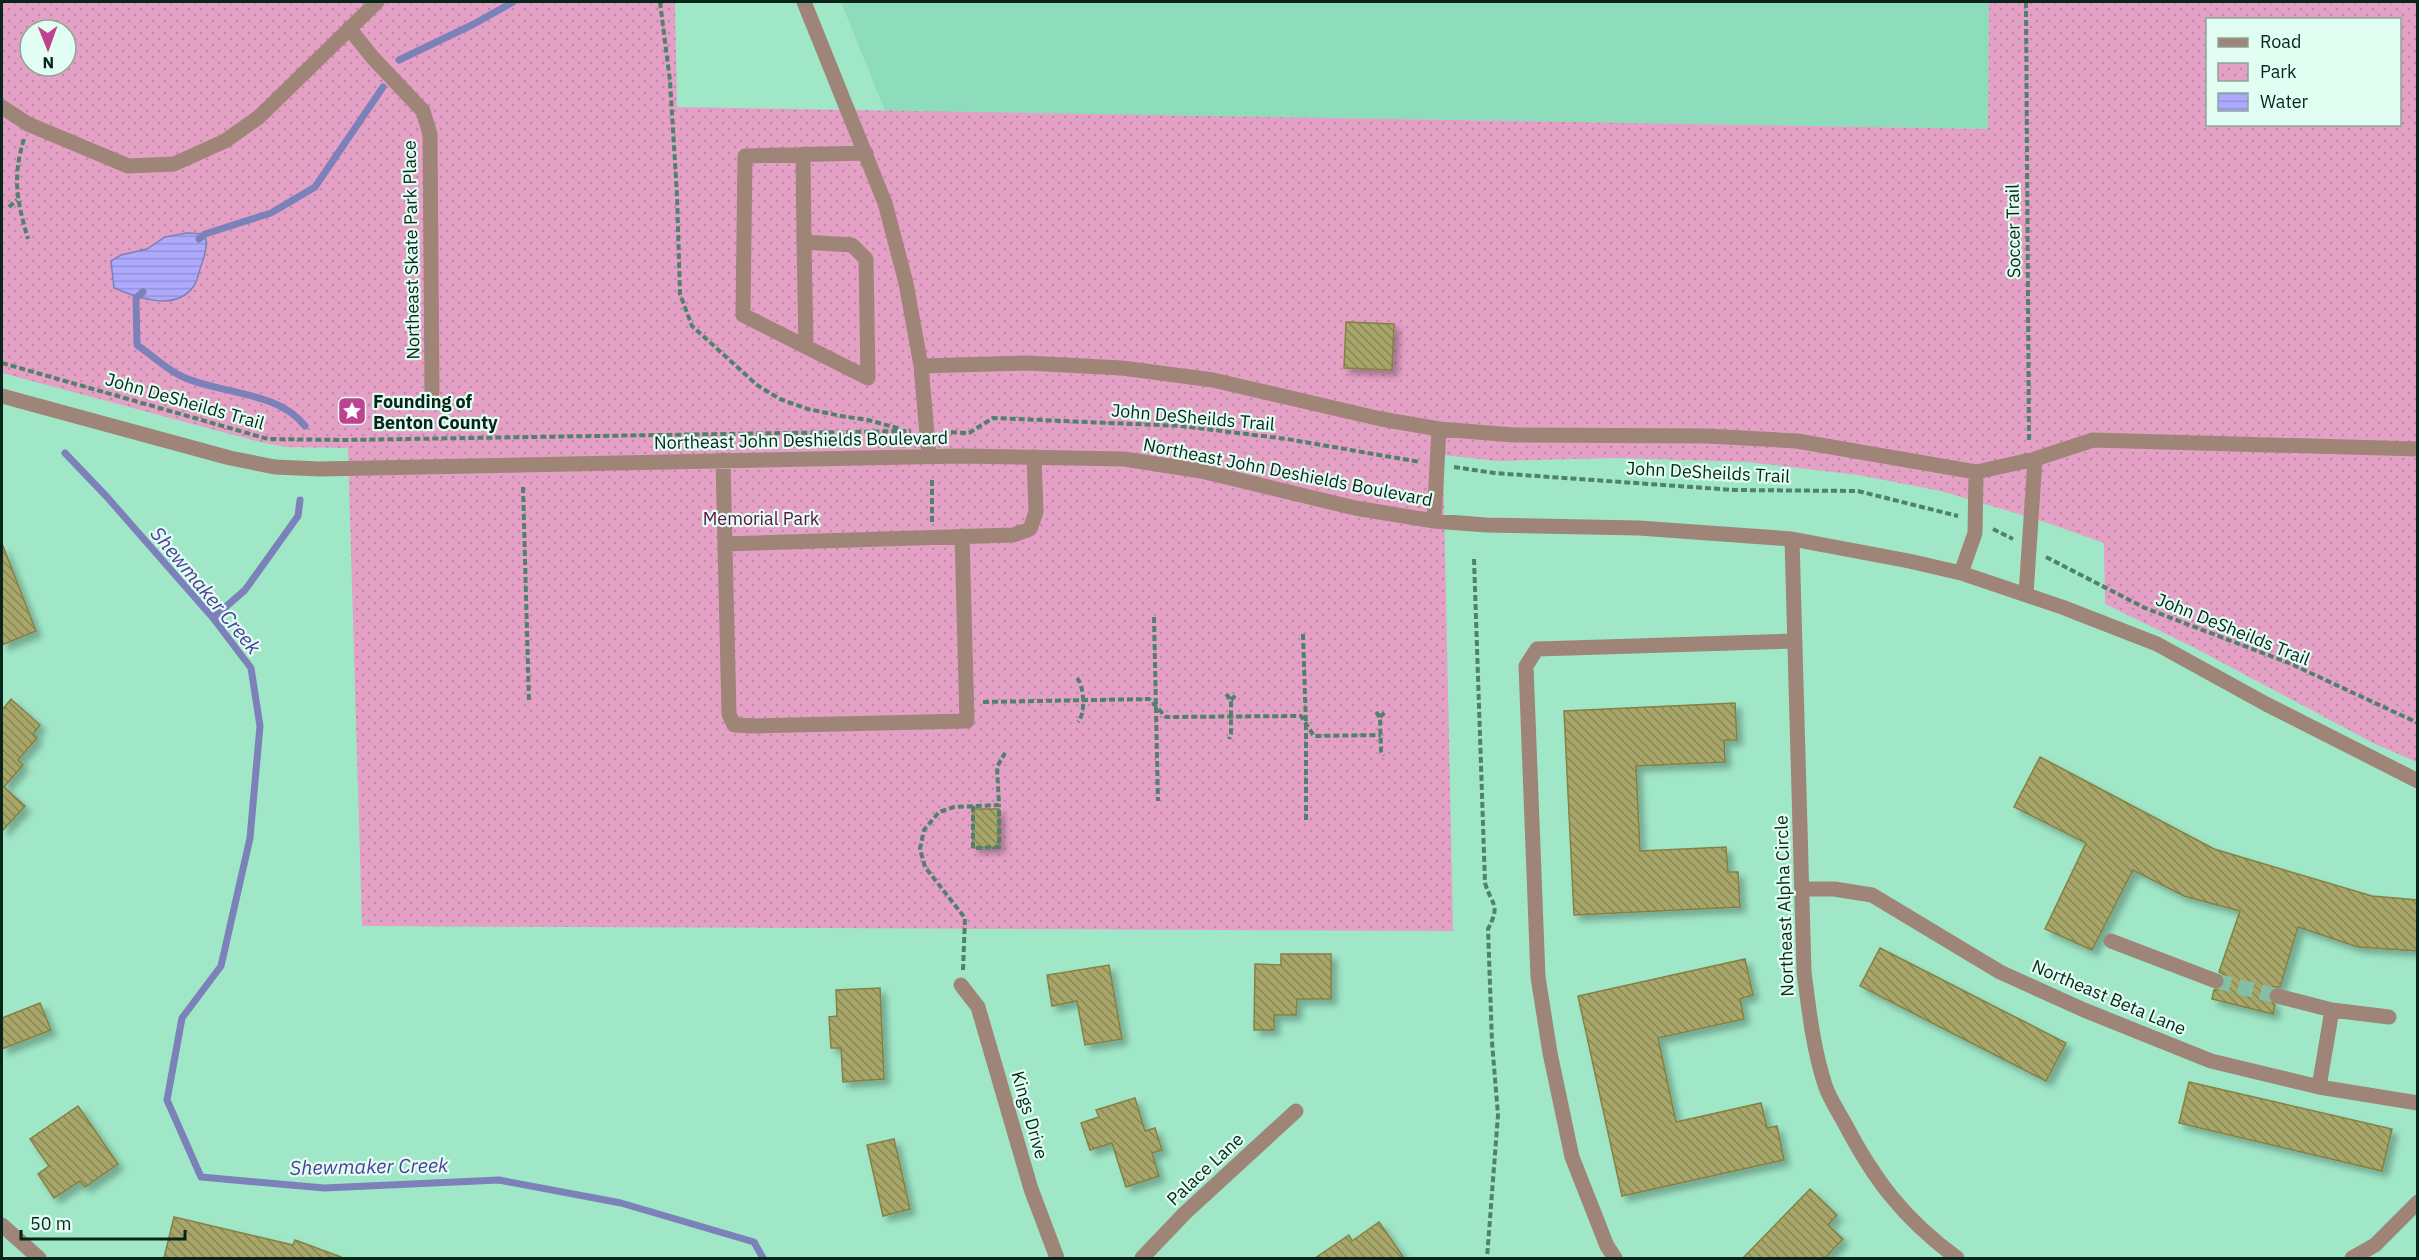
<svg xmlns="http://www.w3.org/2000/svg" width="2419" height="1260" font-family="'IBM Plex Sans',sans-serif">
<defs>
<pattern id="park-dots" width="8" height="8" patternUnits="userSpaceOnUse" patternTransform="scale(1.5)"><rect width="8" height="8" fill="#e4a1c5"/><path d="M2 2h.1M6 6h.1" fill="none" stroke="#c28aa9" stroke-width="1.8" stroke-linecap="round"/></pattern>
<pattern id="water-rules" width="6" height="5" patternUnits="userSpaceOnUse" patternTransform="scale(1.5)"><rect width="6" height="5" fill="#aea9fd"/><path d="M0 2.5h6" fill="none" stroke="#9491d8"/></pattern>
<pattern id="building-back-hatch" width="6" height="6" patternUnits="userSpaceOnUse" patternTransform="scale(1.5)"><rect width="6" height="6" fill="#a9a669"/><path d="M-1 5l2 2M0 0l6 6M5-1l2 2" fill="none" stroke="#888756"/></pattern>
<filter id="shadow"><feDropShadow dx="5.5" dy="5.5" stdDeviation="3" flood-color="#0004"/></filter>
</defs>
<rect width="100%" height="100%" fill="#a0e7c8"/>
<!-- built -->
<path fill="#8ddcbb" d="M841,2H1989L1988,129L885,111Z"/>
<!-- park -->
<path fill="url(#park-dots)" fill-rule="evenodd" d="M2,2H675L677,107L1988,129L1989,2H2417V762L2375,744L2193,647L2105,604L2104,543L2042,521L1941,491L1858,475L1748,462L1616,458L1497,461L1443,455L1453,931L362,926L348,448L286,447L260,442L2,373ZM2208,20H2400V124H2208ZM30,30H66V66H30Z"/>
<!-- water -->
<path fill="url(#water-rules)" stroke="#7c81b9" stroke-width="1.5" d="M187,233L205,234C208,246 205,254 201,266C199,271 198,279 195,284C178,313 138,298 114,288L111,261L121,255L147,249L165,237Z"/>
<g fill="none" stroke-linecap="round" stroke-linejoin="round">
<!-- stream -->
<path stroke="#7c81b9" stroke-width="7" d="M399,60L474,24L513,2
M199,239L205,234L271,213L315,187L383,87
M143,292L136,298L137,345C152,355 167,370 183,377C220,394 278,391 305,426
M65,453L107,497L213,618L251,668L260,726L250,838L221,966L182,1018L167,1100L201,1177L324,1188L499,1180L621,1203L754,1242L763,1258
M213,618L245,590L298,516L300,500"/>
</g>
<!-- building -->
<path fill="url(#building-back-hatch)" stroke="#848144" stroke-width="1.5" filter="url(#shadow)" d="M1346,322L1394,324L1392,370L1344,368Z
M3,546L36,631L2,645V547Z
M11,699L40,725L33,734L37,738L18,760L23,765L4,787L25,806L2,831V710Z
M1735,703L1737,740H1724L1725,762L1636,766L1640,851L1726,847L1728,872H1738L1740,907L1574,915L1564,711Z
M2040,757L2214,849L2372,896L2418,900V951L2358,947L2298,927L2280,987H2274L2268,993V999L2275,1005L2273,1014L2212,999L2214,990L2222,989L2225,984L2224,975L2219,972L2240,911L2184,896L2133,870L2092,950L2045,929L2086,843L2014,807Z
M973,809H999V847L973,848Z
M1880,948L2066,1043L2046,1081L1860,986Z
M1281,954H1331V999H1297L1296,1015H1274V1030H1254L1255,964L1281,965Z
M1745,959L1753,995L1740,999L1744,1019L1658,1038L1676,1122L1761,1103L1767,1128L1777,1126L1784,1160L1622,1196L1578,996Z
M1109,965L1122,1039L1085,1045L1077,1001L1052,1006L1047,975Z
M880,988L884,1079L843,1082L841,1048H831L829,1017L837,1016L836,990Z
M40,1003L51,1030L2,1049V1018Z
M2189,1082L2392,1129L2382,1171L2179,1123Z
M1135,1098L1145,1131L1155,1128L1162,1150L1152,1153L1159,1176L1126,1187L1112,1143L1090,1150L1081,1123L1099,1117L1096,1110Z
M78,1106L118,1164L85,1187L80,1181L54,1198L38,1174L49,1166L30,1139Z
M894,1139L910,1209L883,1216L867,1145Z
M1810,1189L1837,1215L1828,1225L1843,1239L1825,1258H1743Z
M174,1217L293,1245L295,1240L341,1257V1258H164Z
M1379,1222L1404,1258H1315L1349,1235L1352,1241Z"/>
<g fill="none" stroke-linecap="round" stroke-linejoin="round">
<!-- minor-tunnel -->
<path stroke="#81c0a5" stroke-width="15" stroke-dasharray="15 8" stroke-linecap="butt" d="M2216,981L2277,996"/>
<!-- path -->
<path stroke="#50816d" stroke-width="4" stroke-dasharray="6 3" stroke-linecap="butt" d="M660,2L670,81L677,195L680,294L692,326L757,385L780,399L808,409L841,416L868,420L901,429
M2026,2L2029,442
M24,139C12,178 17,201 28,239
M9,207L17,200
M2,363L268,439L343,440L911,431
M942,432L969,433L993,418L1181,426L1287,439L1420,462
M1454,467L1494,473L1734,490L1858,491L1958,516
M932,480V522
M523,487L529,703
M1993,529L2013,539
M2046,557L2145,608L2289,663L2418,723
M1474,559L1485,883C1492,906 1501,904 1488,929L1492,1042L1498,1115L1487,1258
M1154,617L1158,801
M1303,634L1306,725V821
M1077,678C1084,686 1086,713 1078,722
M1226,694L1231,700V734L1229,739
M1231,700L1236,695
M983,702L1149,699L1166,717L1301,716L1314,736L1381,735
M1376,712L1380,717L1381,751L1384,755
M1380,717L1385,712
M973,806V848L999,847V805
M963,970L965,918L925,867L920,849L924,830L939,812L954,807L999,805L997,767L1005,753"/>
<!-- minor -->
<path stroke="#9f8578" stroke-width="15" d="M804,2L885,203L906,283L921,366L929,457
M349,28L373,58L423,111L430,134L432,392
M2,107L28,124L128,166L174,164L225,141L259,117L377,2
M803,154L804,242
M806,346L804,242L852,245L866,259L868,378L743,315L745,156L866,153
M921,366L1027,363L1122,368L1213,380L1381,419L1439,429L1514,435L1707,436L1797,441L1976,472L2035,459L2093,440L2418,449
M2,396L230,458L275,467L320,469L960,456L1124,459L1201,471L1355,508L1434,521L1486,525L1639,528L1792,539L1909,561L1961,573L2062,607L2157,644L2266,704L2418,781
M723,460L729,714L734,725L756,726L967,721L962,536
M1434,521L1439,429
M1792,539L1804,972C1809,1010 1813,1048 1825,1085C1829,1097 1837,1110 1844,1122C1874,1180 1904,1219 1957,1258
M725,544L1013,535L1030,529L1036,512L1034,457
M1961,573L1975,533L1976,472
M2026,594L2035,459
M1802,889H1834L1872,895L2000,972L2084,1010L2211,1061L2319,1087L2418,1103
M2111,941L2216,981
M961,985L978,1007L1031,1189L1057,1258
M2277,996L2332,1010L2319,1087
M2332,1010L2389,1017
M2,1225L39,1258
M1142,1258L1185,1213L1296,1111
M1615,1258L1607,1246L1572,1157L1550,1053L1538,977L1526,666L1537,649L1795,641
M2352,1258L2375,1245L2418,1202"/>
</g>
<!-- icons -->
<defs>
<g id="sight-square" transform="scale(1.5)"><rect x="-9" y="-9" width="18" height="18" rx="4" fill="#bf4190" stroke="#e2fdf1"/><path d="M0-6L1.8-2.2L6-1.7L2.9 1.2L3.7 5.4L0 3.3L-3.7 5.4L-2.9 1.2L-6-1.7L-1.8-2.2Z" fill="#fff"/></g>
</defs>
<g fill-rule="evenodd">
<use href="#sight-square" x="352" y="411"/>
</g>
<g text-anchor="middle" dominant-baseline="central" stroke-width="4.5" stroke-linejoin="round" paint-order="stroke">
<!-- street labels -->
<g font-size="18" fill="#07251a" stroke="#e2fdf1">
<text transform="translate(2013 231) rotate(-91)">Soccer Trail</text>
<text transform="translate(411 250) rotate(-91)">Northeast Skate Park Place</text>
<text transform="translate(185 401) rotate(16)">John DeSheilds Trail</text>
<text transform="translate(1193 417) rotate(5)">John DeSheilds Trail</text>
<text transform="translate(801 440) rotate(-1)">Northeast John Deshields Boulevard</text>
<text transform="translate(1288 472) rotate(11)">Northeast John Deshields Boulevard</text>
<text transform="translate(1708 472) rotate(3)">John DeSheilds Trail</text>
<text transform="translate(2233 629) rotate(22)">John DeSheilds Trail</text>
<text transform="translate(1784 906) rotate(-92)">Northeast Alpha Circle</text>
<text transform="translate(2109 997) rotate(23)">Northeast Beta Lane</text>
<text transform="translate(1030 1115) rotate(74)">Kings Drive</text>
<text transform="translate(1205 1169) rotate(-43)">Palace Lane</text>
</g>
<!-- poi labels -->
<g font-size="18" font-weight="bold" fill="#07251a" stroke="#e2fdf1" text-anchor="start">
<text x="373" y="401">Founding of<tspan x="373" dy="21">Benton County</tspan></text>
</g>
<!-- park labels -->
<g font-size="18" fill="#5c1142" stroke="#e2fdf1">
<text x="761" y="518">Memorial Park</text>
</g>
<!-- water labels -->
<g font-size="20" font-style="italic" fill="#4d3d9c" stroke="#e2fdf1">
<text transform="translate(206 590) rotate(50)">Shewmaker Creek</text>
<text transform="translate(369 1166) rotate(-1)">Shewmaker Creek</text>
</g>
</g>
<!-- border -->
<rect width="2419" height="1260" fill="none" stroke="#07251a" stroke-width="6"/>
<!-- legend -->
<rect x="2206" y="18" width="195" height="108" fill="#e2fdf1" stroke="#8aa79b" stroke-width="1.5"/>
<rect x="2218" y="38" width="30" height="9" fill="#9f8578" stroke="#8aa79b" stroke-width="1.5"/>
<text x="2260" y="48" font-size="18" fill="#07251a">Road</text>
<rect x="2218" y="63" width="30" height="18" fill="url(#park-dots)" stroke="#8aa79b" stroke-width="1.5"/>
<text x="2260" y="78" font-size="18" fill="#07251a">Park</text>
<rect x="2218" y="93" width="30" height="18" fill="url(#water-rules)" stroke="#8aa79b" stroke-width="1.5"/>
<text x="2260" y="108" font-size="18" fill="#07251a">Water</text>
<!-- north arrow -->
<g transform="translate(48 48) rotate(179)"><circle r="28" fill="#e2fdf1" stroke="#8aa79b" stroke-width="1.5"/>
<path d="M0-4.5L10 22L0 15L-10 22Z" fill="#bf4190"/>
<text y="-9" font-size="16" font-weight="bold" text-anchor="middle" fill="#07251a">N</text>
</g>
<!-- scale -->
<path d="M21 1230v9h164v-9" fill="none" stroke="#07251a" stroke-width="3"/>
<text x="30" y="1230" font-size="18" fill="#07251a" stroke="#e2fdf1" stroke-width="4.5" paint-order="stroke">50 m</text>
</svg>
